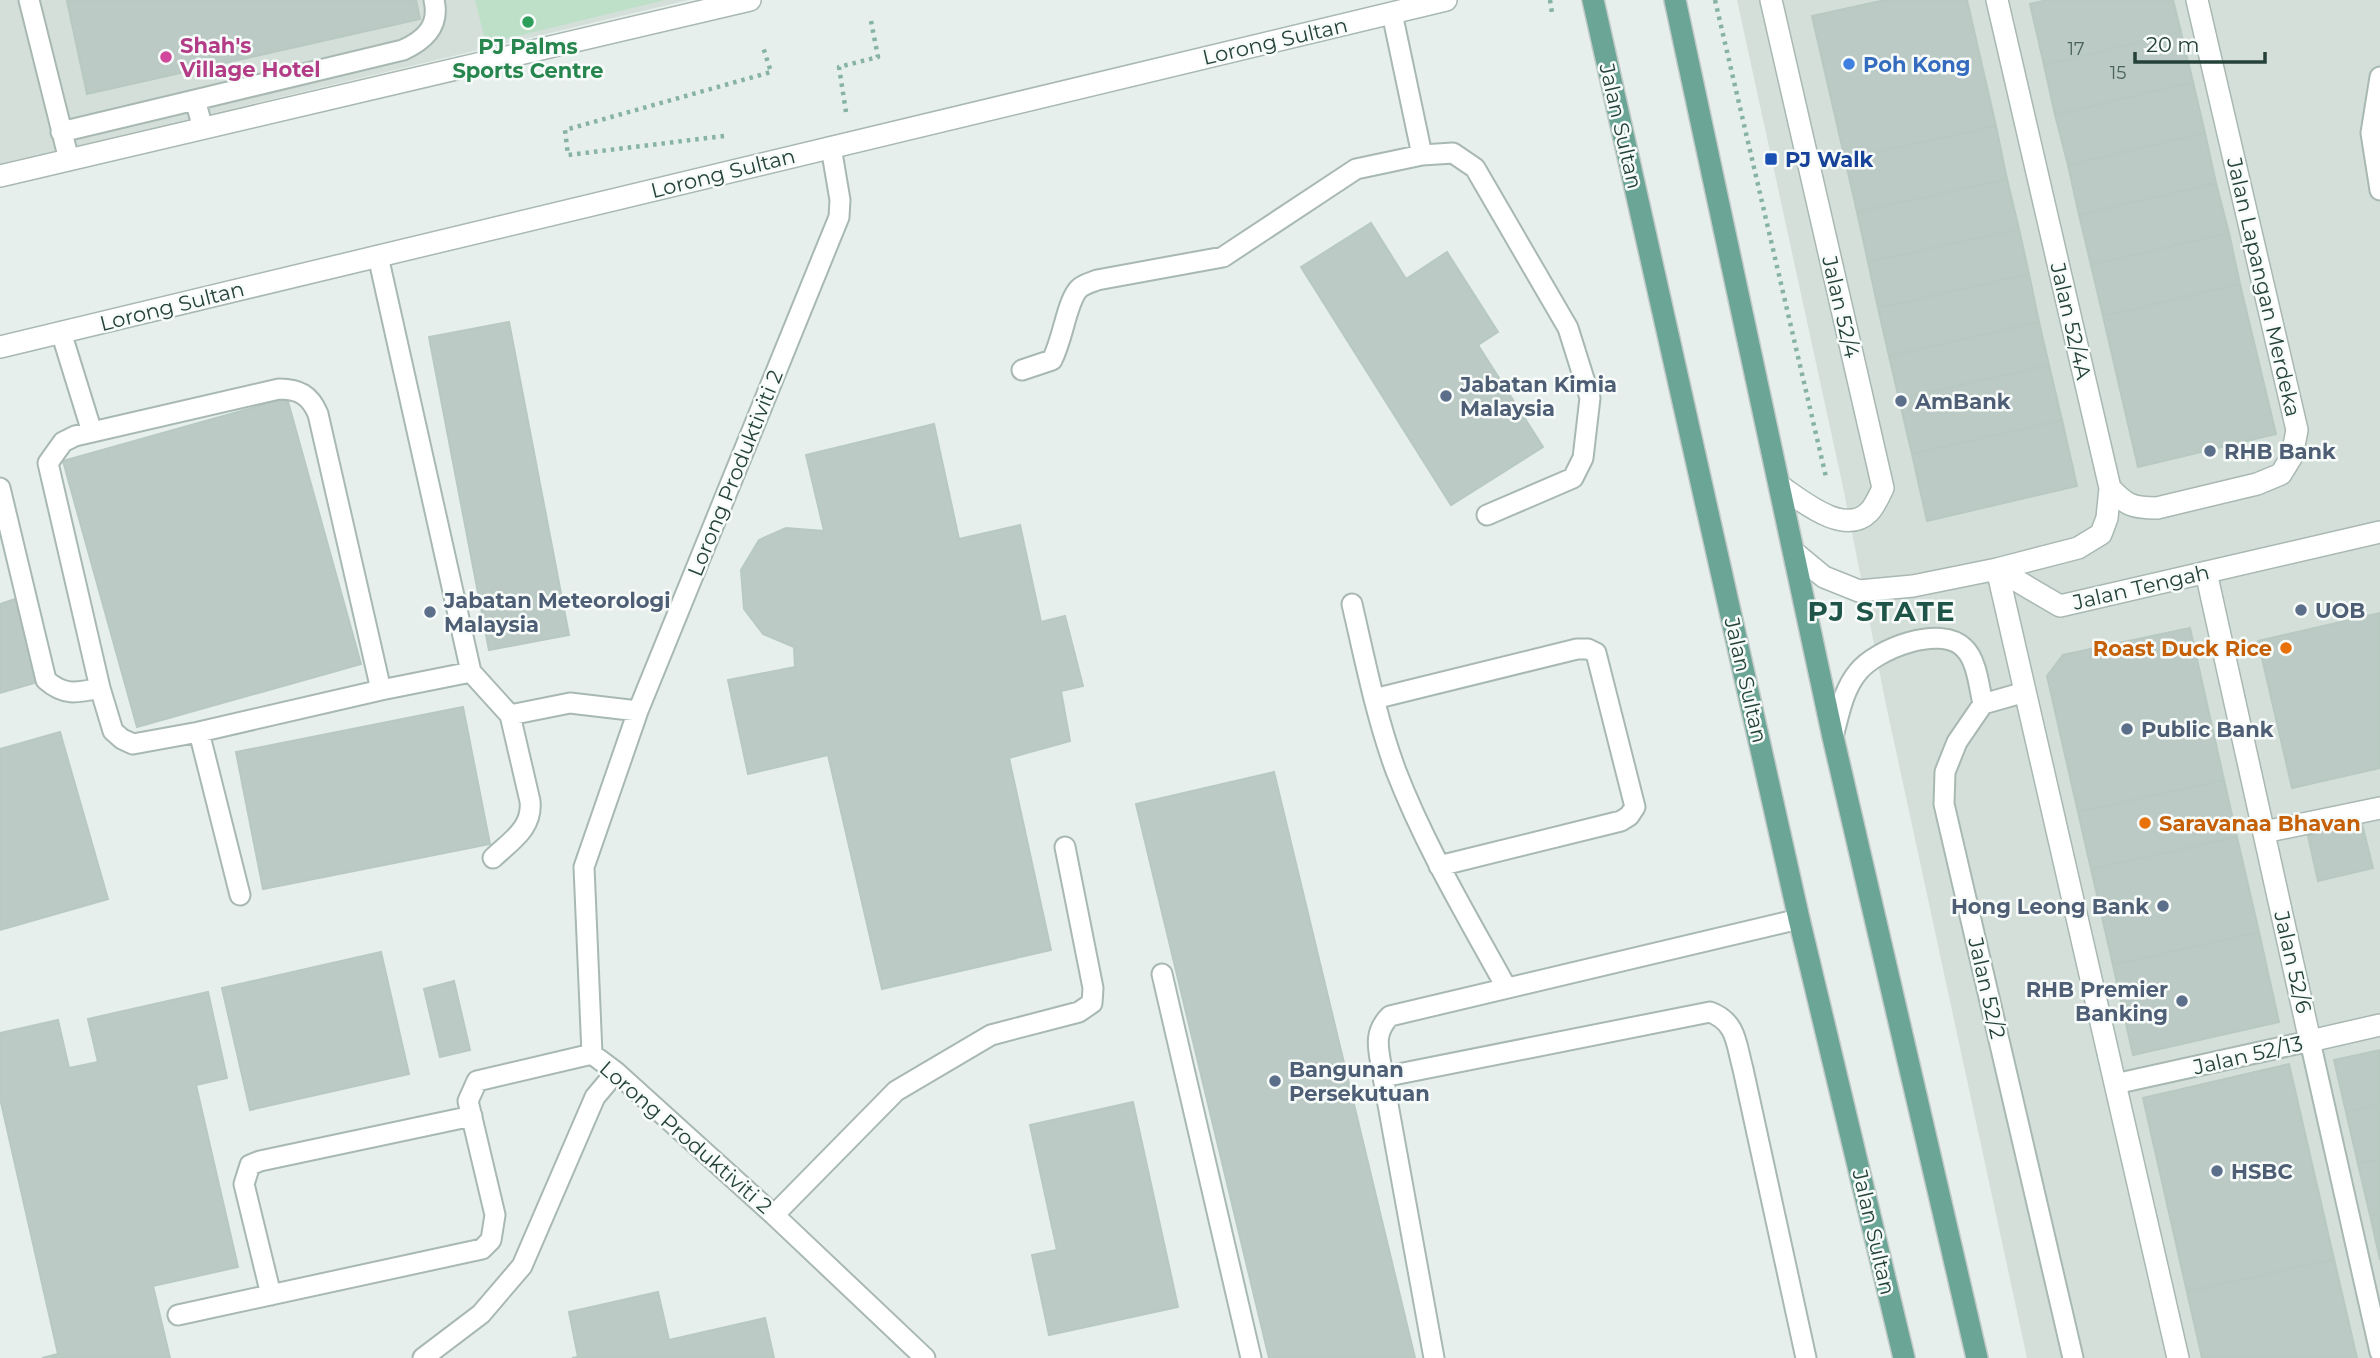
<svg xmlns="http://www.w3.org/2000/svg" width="2380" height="1358" font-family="Montserrat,sans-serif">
<rect width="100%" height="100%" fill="#e6efeb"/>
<!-- built -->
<path fill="#d4dfda" d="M0,0H689L0,164Z
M1737,0H2380V1358H2027L1885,700L1843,487Z"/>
<!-- green -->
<path fill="#bfe0c8" d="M475,0H665L486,44Z"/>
<!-- building -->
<path fill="#bbcac4" stroke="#b8c9c2" stroke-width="2" d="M71,0H416L420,19L87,94L67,1Z
M1885,0H1967L1996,126L1845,159L1812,16Z
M2047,0H2173L2181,32L2044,65L2030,4Z
M2181,32L2193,82L2055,115L2044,65Z
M2193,82L2205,133L2068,165L2055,115Z
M1996,126L2007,179L1857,212L1845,159Z
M2205,133L2216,183L2079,215L2068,165Z
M2007,179L2019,229L1868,262L1857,212Z
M2216,183L2229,233L2091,265L2079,215Z
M1371,223L1406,279L1447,252L1498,332L1478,345L1543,447L1451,505L1301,267Z
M2019,229L2029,274L1878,308L1868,262Z
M2229,233L2240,284L2103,316L2091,265Z
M2029,274L2039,322L1889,356L1878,308Z
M2240,284L2276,434L2138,467L2103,316Z
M509,322L569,635L489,650L429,337Z
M2039,322L2049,365L1899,399L1889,356Z
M2049,365L2062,420L1912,454L1899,399Z
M287,398L361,664L137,727L63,461Z
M2062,420L2077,486L1927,521L1912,454Z
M934,424L959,539L1020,525L1041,622L1065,616L1083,686L1061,691L1070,741L1009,758L1051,950L882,989L828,755L748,774L728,680L795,667L794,647L763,634L744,609L741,570L759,540L786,528L824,531L806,455Z
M18,598L41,681L0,693V604Z
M2380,613V768L2292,788L2258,641Z
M2190,628L2224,780L2078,812L2047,676L2063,655Z
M463,707L490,844L263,889L236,752Z
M60,732L108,899L0,930V749Z
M1274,772L1415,1358H1269L1136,804Z
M2224,780L2237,837L2091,869L2078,812Z
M2362,824L2373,868L2318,881L2308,836Z
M2237,837L2259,932L2113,965L2091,869Z
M2259,932L2279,1022L2133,1055L2113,965Z
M381,952L409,1074L250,1110L222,988Z
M454,981L470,1050L440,1057L424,989Z
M208,992L227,1078L196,1085L238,1267L153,1286L170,1358H42L58,1354L0,1098V1033L58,1020L69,1068L98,1062L88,1019Z
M2380,1050V1104L2346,1112L2334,1060Z
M2289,1064L2334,1259L2187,1292L2143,1098Z
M1133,1102L1178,1307L1049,1335L1032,1255L1057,1250L1030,1125Z
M2380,1104V1159L2358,1164L2346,1112Z
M2380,1159V1213L2370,1215L2358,1164Z
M2380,1213V1260L2370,1215Z
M2334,1259L2357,1358H2202L2187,1292Z
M658,1292L669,1340L765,1318L774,1358H572L578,1357L569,1312Z"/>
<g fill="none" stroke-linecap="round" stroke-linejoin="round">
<!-- lane casing -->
<g stroke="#a8b8b2" stroke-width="23">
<path id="lane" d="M29,0L69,160
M1392,13L1422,155
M2380,77L2371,133L2380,190
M203,128L195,100L403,50C425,40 440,26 434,0
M61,132L195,100
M831,147L840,200L839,217L638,711L584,867L592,1054L616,1072L774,1215L925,1358
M378,256L471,672L510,715L530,801C533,828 511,841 493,858
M61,332L92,432
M1022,370L1052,360C1063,339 1066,306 1077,291C1081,285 1090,283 1097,280L1223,257L1356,169L1422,155L1453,153L1475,168L1568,328L1590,398L1583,458L1573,478L1487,515
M279,389C299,389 310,395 318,414L381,690L199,732L133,744L122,739L113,731L100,688L48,463L63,442L75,436Z
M0,488L46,680C64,696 77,693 100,688
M1352,604C1365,660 1376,717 1396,771C1425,846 1467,916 1506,987
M381,690L471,672
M1374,699L1577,649H1588L1596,653L1635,807L1629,816L1621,821L1439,866
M1983,704L2025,692
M510,715L570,703L638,711
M199,732L240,895
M1833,737C1839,715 1843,690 1858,672C1876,649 1941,624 1964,648C1977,660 1979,687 1983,704L1957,742L1945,772L1944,804L2073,1358
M1162,974L1251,1358
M1383,1077L1710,1012C1737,1022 1736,1044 1743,1069L1806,1358
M2115,1084L2310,1041L2380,1352
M774,1215L896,1091L991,1035L1079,1012L1092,1003L1093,988L1065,847
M271,1295L244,1184L250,1165L260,1161L472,1116
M178,1315L482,1249L491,1240L495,1215L468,1101L477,1081L592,1054
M423,1358L481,1314L522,1266L595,1097L616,1072
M1434,1358L1383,1077C1380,1052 1371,1035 1390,1016L1799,919"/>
</g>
<!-- street casing -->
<g stroke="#a8b8b2" stroke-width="24">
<path id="street" d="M1771,0L1883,488C1879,496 1875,506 1869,512C1844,537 1801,500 1780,486
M0,176L750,0
M0,347L1446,0
M2110,488C2126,505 2132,508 2157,508L2257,484L2281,474L2292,456L2297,430L2197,0
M1795,553L1824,577L1859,591L1913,586L1997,569L2078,548L2101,534L2107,518L2110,488L1997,0
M1997,569L2178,1358
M1997,569L2060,606L2380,532
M2206,572L2310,1041L2380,1025
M2264,832L2380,808"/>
</g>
<!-- primary casing -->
<g stroke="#c2cac8" stroke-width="24">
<path id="primary" d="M1593,0L1799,919L1904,1358
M1675,0L1833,737L1977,1358"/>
</g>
<!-- path -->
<path stroke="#86b3a5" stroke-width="4.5" stroke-dasharray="3.5 5" stroke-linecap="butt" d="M1550,0L1552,13
M1715,0L1826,477
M846,112L839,67L878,57L871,21
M724,136L568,155L565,130L771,72L763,47"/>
<!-- lane -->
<use href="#lane" stroke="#fff" stroke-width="19"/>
<!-- street -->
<use href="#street" stroke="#fff" stroke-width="21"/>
<!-- primary -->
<use href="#primary" stroke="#6aa596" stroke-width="21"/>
</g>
<!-- markers -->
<circle fill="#2e9e5b" stroke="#f7fbf9" stroke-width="2.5" cx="528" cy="22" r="7"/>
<circle fill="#d1479c" stroke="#f7fbf9" stroke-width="2.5" cx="166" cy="57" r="7"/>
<circle fill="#3f7fe0" stroke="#f7fbf9" stroke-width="2.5" cx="1849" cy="64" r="7"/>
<rect fill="#1a4fb4" stroke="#f7fbf9" stroke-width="2.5" x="1764" y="152" width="14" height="14" rx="3.5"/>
<g fill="#5c6f8a" stroke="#f7fbf9" stroke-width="2.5">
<circle cx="1446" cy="396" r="7"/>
<circle cx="1901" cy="401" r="7"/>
<circle cx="2210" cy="451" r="7"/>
<circle cx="2301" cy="610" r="7"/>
<circle cx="430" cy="612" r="7"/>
<circle cx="2127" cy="729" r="7"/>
<circle cx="2163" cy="906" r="7"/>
<circle cx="2182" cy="1001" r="7"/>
<circle cx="1275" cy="1081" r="7"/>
<circle cx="2217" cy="1171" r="7"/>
</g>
<g fill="#e8710a" stroke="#f7fbf9" stroke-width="2.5">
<circle cx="2286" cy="648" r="7"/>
<circle cx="2145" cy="823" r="7"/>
</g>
<g text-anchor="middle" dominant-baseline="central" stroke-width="5" stroke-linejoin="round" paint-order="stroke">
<!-- number labels -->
<g font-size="18" fill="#4a645c">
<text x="2076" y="49">17</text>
<text x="2118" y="73">15</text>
</g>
<!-- street labels -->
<g font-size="21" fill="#24423a" stroke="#f7fbf9">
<text transform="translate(1275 41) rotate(-13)">Lorong Sultan</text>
<text transform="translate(1621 126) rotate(77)">Jalan Sultan</text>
<text transform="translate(723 173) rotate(-14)">Lorong Sultan</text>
<text transform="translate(2264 287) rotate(77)">Jalan Lapangan Merdeka</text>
<text transform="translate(172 306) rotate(-14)">Lorong Sultan</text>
<text transform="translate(1841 307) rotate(77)">Jalan 52/4</text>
<text transform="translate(2071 321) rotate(77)">Jalan 52/4A</text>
<text transform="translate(735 473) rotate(-68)">Lorong Produktiviti 2</text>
<text transform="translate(2141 587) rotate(-13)">Jalan Tengah</text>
<text transform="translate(1746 680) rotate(77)">Jalan Sultan</text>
<text transform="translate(2293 962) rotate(77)">Jalan 52/6</text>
<text transform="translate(1987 988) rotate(77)">Jalan 52/2</text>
<text transform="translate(2248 1055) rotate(-13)">Jalan 52/13</text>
<text transform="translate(686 1137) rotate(41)">Lorong Produktiviti 2</text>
<text transform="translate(1874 1232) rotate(77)">Jalan Sultan</text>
</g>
<!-- hotel labels -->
<g font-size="21" font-weight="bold" fill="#b23c85" stroke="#f7fbf9" text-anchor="start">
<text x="180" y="45">Shah's<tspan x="180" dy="24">Village Hotel</tspan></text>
</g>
<!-- leisure labels -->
<g font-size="21" font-weight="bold" fill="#27864d" stroke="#f7fbf9">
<text x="528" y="46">PJ Palms<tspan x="528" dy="24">Sports Centre</tspan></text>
</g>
<!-- shop labels -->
<g font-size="21" font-weight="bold" fill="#366cbe" stroke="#f7fbf9" text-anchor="start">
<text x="1863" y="64">Poh Kong</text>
</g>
<!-- transit labels -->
<g font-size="21" font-weight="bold" fill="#164399" stroke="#f7fbf9" text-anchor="start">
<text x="1785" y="159">PJ Walk</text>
</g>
<!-- service labels -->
<g font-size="21" font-weight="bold" fill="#4e5e75" stroke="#f7fbf9" text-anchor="start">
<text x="1460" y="384">Jabatan Kimia<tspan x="1460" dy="24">Malaysia</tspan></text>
<text x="1915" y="401">AmBank</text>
<text x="2224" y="451">RHB Bank</text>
<text x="444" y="600">Jabatan Meteorologi<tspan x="444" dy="24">Malaysia</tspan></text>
<text x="2315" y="610">UOB</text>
<text x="2141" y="729">Public Bank</text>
<text x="2149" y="906" text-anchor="end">Hong Leong Bank</text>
<text x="2168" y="989" text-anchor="end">RHB Premier<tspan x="2168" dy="24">Banking</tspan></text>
<text x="1289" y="1069">Bangunan<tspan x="1289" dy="24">Persekutuan</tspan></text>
<text x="2231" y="1171">HSBC</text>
</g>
<!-- food labels -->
<g font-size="21" font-weight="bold" fill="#c56008" stroke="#f7fbf9" text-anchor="end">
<text x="2272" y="648">Roast Duck Rice</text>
<text x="2159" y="823" text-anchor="start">Saravanaa Bhavan</text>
</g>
<!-- district labels -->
<g font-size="28" font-weight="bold" letter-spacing="2" fill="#1f5548" stroke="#f7fbf9">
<text x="1882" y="611">PJ STATE</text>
</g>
</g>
<!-- scale -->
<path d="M2135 52v10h130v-10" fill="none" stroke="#24423a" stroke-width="3.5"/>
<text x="2146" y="52" font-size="21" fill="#24423a" stroke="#f7fbf9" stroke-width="5" paint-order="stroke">20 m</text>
</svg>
